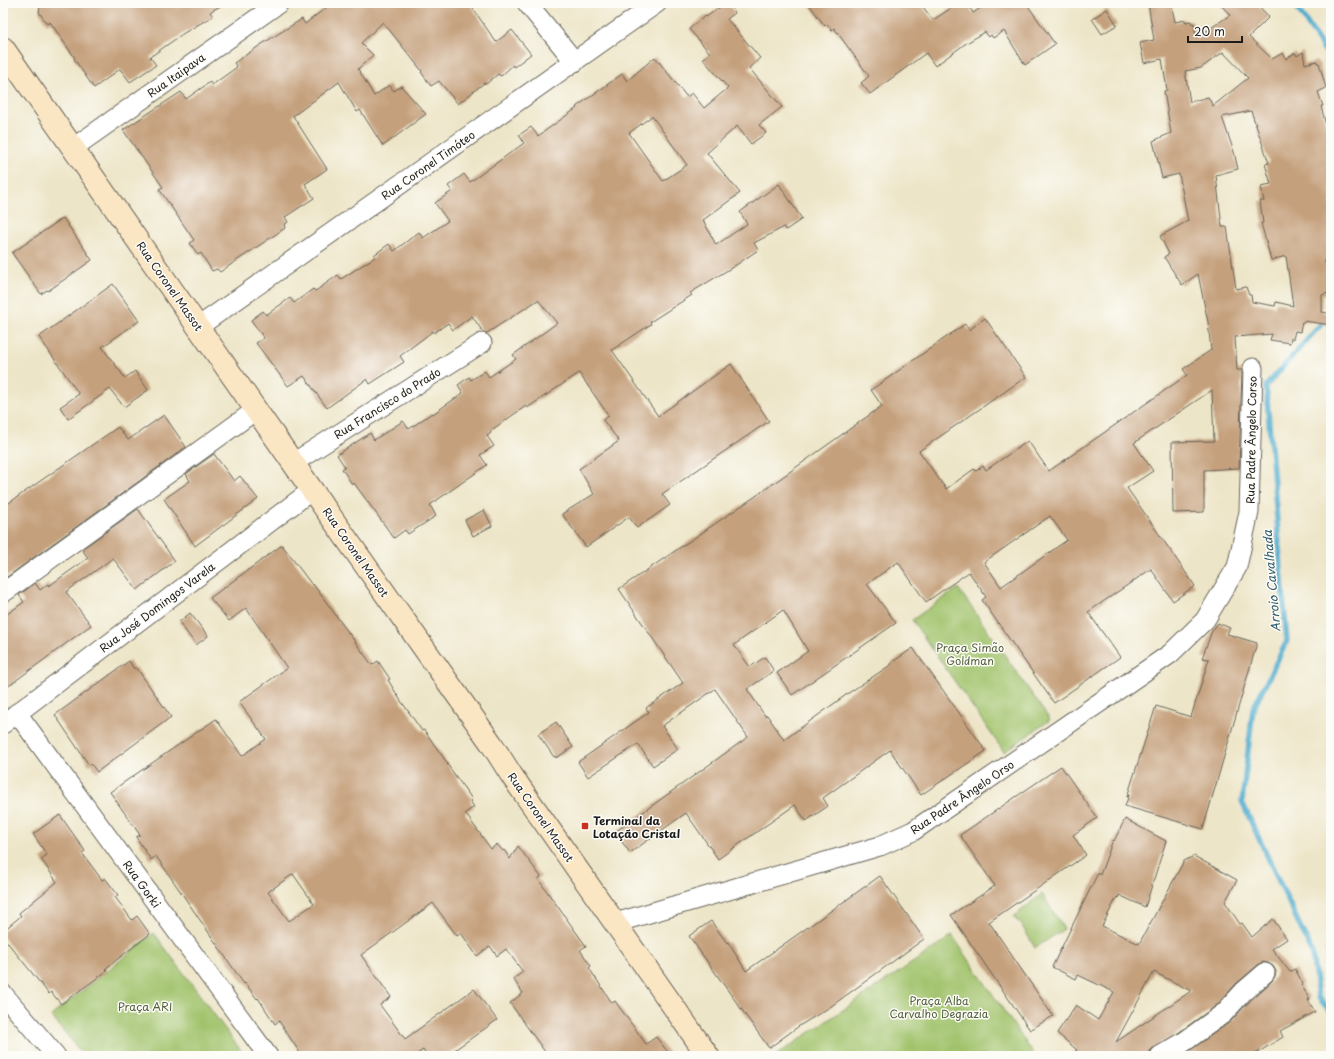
<svg xmlns="http://www.w3.org/2000/svg" width="1334" height="1059" font-family="'Playpen Sans',sans-serif">
<rect width="100%" height="100%" fill="#fdfcf7"/>
<filter id="ink" filterUnits="userSpaceOnUse"><feTurbulence type="fractalNoise" baseFrequency=".025" numOctaves="2"/><feDisplacementMap in="SourceGraphic" scale="8" xChannelSelector="R" yChannelSelector="G"/><feConvolveMatrix kernelMatrix="1 2 1 2 8 2 1 2 1" color-interpolation-filters="sRGB"/></filter>
<filter id="wash" filterUnits="userSpaceOnUse"><feTurbulence type="fractalNoise" baseFrequency=".012" numOctaves="4" result="noise"/><feDisplacementMap in="SourceGraphic" scale="16" xChannelSelector="R" yChannelSelector="G"/><feGaussianBlur stdDeviation="0.9" result="paint"/><feColorMatrix in="noise" values="0 0 0 0 0 0 0 0 0 0 0 0 0 0 0 0 0 1.4 0 .05"/><feComposite in="paint" operator="in"/></filter>
<g filter="url(#wash)">
<rect width="100%" height="100%" fill="#ede5c7"/>
<!-- green -->
<path fill="#a1c36c" stroke="#5e7044" d="M958,588L1050,720L1004,752L912,620Z
M1042,894L1064,929L1035,948L1021,924L1013,917Z
M154,933L245,1056H84L51,1016Z
M952,935L1035,1056H775L943,942Z
M1326,950L1331,952V979Z"/>
<g fill="none" stroke-linecap="round" stroke-linejoin="round">
<!-- stream -->
<path stroke="#4eabcd" stroke-width="5.5" d="M1294,3L1331,60
M1331,313L1266,386L1287,641L1253,709L1242,802L1312,952L1318,997L1331,1012"/>
</g>
<g id="blocks">
<!-- building -->
<path fill="#c5a07d" fill-rule="evenodd" d="M41,3H225L210,12L213,16L184,33L150,57L156,65L130,82L120,69L94,88L74,59L75,58L50,22L47,24L39,12Z
M332,3H469L496,42L512,30L531,54L514,67L513,65L501,76L498,74L486,84L484,83L458,104L439,81L431,86L421,72L422,71L383,22L361,43L373,55L358,69L374,96L389,85L394,91L401,86L426,114L383,146L360,110L357,112L339,82L293,116L327,169L305,184L314,198L285,217L288,222L284,225L285,228L220,272L217,269L212,271L201,253L198,255L190,243L194,240L159,189L163,187L123,130L181,92L186,99L210,82L212,85L237,67L234,63L262,44L302,19L305,24Z
M726,3H729L735,13L727,19L760,58L749,68L782,107L759,125L766,133L751,144L737,126L707,153L740,193L703,220L716,245L747,224L740,212L779,184L802,219L786,230L784,227L754,243L758,250L736,265L690,293L692,295L650,322L651,324L612,350L658,416L731,364L769,421L662,494L670,505L637,528L629,517L586,547L562,514L594,494L579,469L619,441L603,420L609,416L579,373L527,408L526,406L490,431L491,433L487,436L494,446L480,455L487,465L430,505L436,516L408,534L405,530L394,538L354,483L352,484L342,469L345,467L337,455L370,433L374,440L403,421L409,429L432,413L433,414L463,393L458,385L469,377L471,380L485,371L489,377L516,359L513,355L557,323L538,300L487,333L483,332L472,316L453,330L448,323L434,333L433,331L400,356L404,362L370,384L367,379L327,408L304,376L288,386L256,343L264,338L251,320L263,311L266,315L290,298L294,303L313,289L315,291L317,290L338,275L341,279L375,257L374,255L389,244L394,251L419,232L423,238L448,221L435,203L452,191L448,186L464,174L470,182L524,143L519,135L531,127L538,136L577,108L576,107L622,74L627,81L655,57L687,97L692,93L704,108L728,88L703,59L710,53L689,29L705,16L706,17ZM652,116L687,165L663,181L629,133Z
M808,3H920L933,20L959,3H967L973,13L988,3H1026L1055,44L1025,65L1004,31L993,38L991,35L989,37L985,32L965,44L935,66L926,53L870,94L861,83L869,76L834,28L832,30L827,24L825,26Z
M1148,3H1171L1175,22L1185,20L1186,22L1191,21L1192,24L1194,23L1196,38L1230,15L1219,3H1256L1269,17L1249,37L1272,59L1283,53L1286,59L1295,53L1297,56L1303,52L1305,64L1317,61V63H1319L1326,88L1318,92L1323,106H1321L1329,137H1331V259L1324,260L1331,284V292L1322,295V312L1331,314V325L1304,321V323L1302,322L1300,332L1295,331L1293,339L1291,338L1290,343L1270,340L1272,334L1235,337L1237,370H1242L1239,468L1204,470V512L1173,513L1172,442L1214,441L1212,390L1134,443L1153,471L1127,488L1195,586L1173,601L1151,569L1088,612L1120,657L1054,703L982,600L986,597L969,572L926,602L898,562L867,584L896,623L792,695L777,673L808,651L783,610L734,645L750,667L765,657L774,671L747,689L765,716L767,715L784,740L850,692L892,664L891,663L913,648L986,751L921,795L890,750L823,798L828,806L806,821L795,805L718,859L686,813L630,853L615,832L748,737L715,689L662,726L678,749L653,766L638,744L588,777L578,762L649,712L646,708L683,683L619,589L753,498L882,406L871,390L965,324L969,330L985,318L1026,377L919,451L946,489L974,469L976,471L983,466L986,470L1028,441L1049,471L1187,375L1183,369L1211,350L1208,322L1198,274L1182,285L1164,257L1169,254L1160,236L1188,221L1179,174L1162,178L1153,141L1171,133L1164,91L1167,90L1162,59L1144,63L1140,43L1154,40ZM1223,52L1248,78L1213,106L1208,97L1190,102L1185,71L1201,68ZM1251,111L1269,163L1265,164L1271,184L1261,186L1264,201H1260L1263,223H1261L1271,260L1286,256L1293,306L1276,302L1275,306L1252,302L1251,295H1249L1246,287L1236,289L1227,227H1222L1216,175L1238,169L1234,152L1222,117ZM1050,516L1067,540L1001,587L984,562Z
M1107,9L1117,25L1102,34L1092,19Z
M63,218L92,260L48,291L47,290L41,294L12,253Z
M113,284L139,321L102,347L125,378L135,371L148,390L124,407L110,389L68,419L60,407L79,394L39,337Z
M164,415L186,447L7,577L3,571V507L118,427L128,440Z
M214,454L234,481L240,476L258,499L195,546L164,499L190,481L186,474Z
M138,509L175,561L137,590L113,558L66,592L91,625L3,690V617L24,602L19,595L35,583L40,590L48,584L49,586L88,558L82,549Z
M484,510L492,526L473,536L465,520Z
M282,545L312,585L313,584L372,665L378,661L390,679L388,680L399,698L422,731L424,730L448,764H447L472,799L470,801L474,807L465,813L491,849L497,844L503,851L504,850L510,859L518,846L541,877L538,879L586,946L580,950L591,966L589,968L612,1003L615,1001L646,1044L656,1037L671,1056H548L510,1003L523,993L513,979L523,972L506,949L497,956L490,946L477,956L461,933L457,936L433,903L361,955L391,997L380,1005L405,1039L474,989L497,1020L446,1056H427L423,1050L414,1056H302L279,1021L275,1024L258,998L257,999L245,983L244,984L156,856L151,860L136,837L140,835L110,792L216,719L242,756L266,739L239,702L287,668L246,608L229,621L210,598ZM293,874L314,904L289,921L268,892Z
M190,613L208,636L196,645L179,622Z
M1218,623L1230,628L1227,634L1257,643L1203,829L1125,806L1129,795L1127,797L1156,706L1191,717L1209,659L1202,658L1212,631Z
M129,661L134,669L136,667L171,717L97,772L91,764L89,765L55,715Z
M556,722L573,747L556,758V756L554,757L538,734Z
M1061,766L1097,818L1073,835L1086,855L989,922L1053,1016L1030,1030L951,915L995,886L960,835Z
M60,815L85,851L82,853L102,880L105,878L118,895L115,897L132,920L137,916L150,934L105,969L107,971L61,1004L51,992L49,994L3,937V931L21,916L19,913L57,882L41,859L47,855L33,834Z
M1125,819L1166,841L1145,907L1119,895L1118,898L1117,897L1102,926L1139,944L1184,861L1194,856L1237,880L1225,902L1240,924L1242,923L1252,937L1273,919L1287,939L1272,949L1290,972L1295,969L1303,984L1301,985L1310,999L1308,1000L1315,1012L1280,1031L1283,1037L1252,1056H1182L1230,1022L1251,1000L1272,981L1275,976L1276,971L1273,966L1268,963L1263,962L1258,965L1236,984L1217,1005L1178,1033L1154,1047L1150,1051L1149,1056H1070L1077,1050L1057,1033L1076,1005L1098,1020L1114,992L1078,975L1076,979L1052,967L1098,873L1100,875L1113,840L1114,841ZM1154,972L1191,991L1116,1042Z
M880,876L924,939L830,1007L799,1026L769,1048L689,936L711,921L727,943L728,942L746,971Z"/>
</g>
</g>
<g filter="url(#ink)">
<use href="#blocks" fill-opacity="0" stroke="#656258" stroke-width="1"/>
<g fill="none" stroke-linecap="round" stroke-linejoin="round">
<!-- street casing -->
<g stroke="#656258" stroke-width="21">
<path id="street" d="M527,3L575,62
M73,148L279,3
M198,327L657,3
M293,463L482,343
M3,593L256,410
M17,713L268,1056
M3,724L312,490
M615,923L880,846L913,831L1170,654L1205,620L1237,567L1249,512L1253,368
M3,994L56,1056
M1160,1056L1184,1042L1224,1013L1243,992L1265,973"/>
</g>
<!-- secondary casing -->
<g stroke="#656258" stroke-width="24">
<path id="secondary" d="M3,48L312,490L491,743L512,776L708,1056"/>
</g>
<!-- street -->
<use href="#street" stroke="#fff" stroke-width="19"/>
<!-- secondary -->
<use href="#secondary" stroke="#fbe6c4" stroke-width="22"/>
</g>
</g>
<!-- markers -->
<rect fill="#c8321e" stroke="#fdfcf7" stroke-width="1.5" x="581" y="822" width="8" height="8" rx="2"/>
<g text-anchor="middle" dominant-baseline="central" stroke-width="3" stroke-linejoin="round" paint-order="stroke">
<!-- street labels -->
<g font-size="11" fill="#1c1c1c" stroke="#fdfcf7">
<text transform="translate(176 75) rotate(-35)">Rua Itaipava</text>
<text transform="translate(428 165) rotate(-35)">Rua Coronel Timóteo</text>
<text transform="translate(170 286) rotate(55)">Rua Coronel Massot</text>
<text transform="translate(387 403) rotate(-32)">Rua Francisco do Prado</text>
<text transform="translate(1251 440) rotate(-89)">Rua Padre Ângelo Corso</text>
<text transform="translate(356 552) rotate(55)">Rua Coronel Massot</text>
<text transform="translate(157 607) rotate(-37)">Rua José Domingos Varela</text>
<text transform="translate(962 797) rotate(-34)">Rua Padre Ângelo Orso</text>
<text transform="translate(541 817) rotate(55)">Rua Coronel Massot</text>
<text transform="translate(142 884) rotate(54)">Rua Gorki</text>
</g>
<!-- park labels -->
<g font-size="11" fill="#515f3c" stroke="#fdfcf7">
<text x="970" y="647">Praça Simão<tspan x="970" dy="13">Goldman</tspan></text>
<text x="939" y="1000">Praça Alba<tspan x="939" dy="13">Carvalho Degrazia</tspan></text>
<text x="145" y="1006">Praça ARI</text>
</g>
<!-- poi labels -->
<g font-size="11" font-weight="bold" fill="#1c1c1c" stroke="#fdfcf7" text-anchor="start">
<text x="593" y="820">Terminal da<tspan x="593" dy="13">Lotação Cristal</tspan></text>
</g>
<!-- water labels -->
<g font-size="12" font-style="italic" fill="#325c6c" stroke="#fdfcf7">
<text transform="translate(1271 581) rotate(-95)">Arroio Cavalhada</text>
</g>
</g>
<!-- margin -->
<rect width="1334" height="1059" fill="none" stroke="#fdfcf7" stroke-width="16"/>
<!-- scale -->
<path d="M1188 36v6h54v-6" fill="none" stroke="#1c1c1c" stroke-width="2"/>
<text x="1194" y="36" font-size="12" fill="#1c1c1c" stroke="#fdfcf7" stroke-width="3" paint-order="stroke">20 m</text>
</svg>
